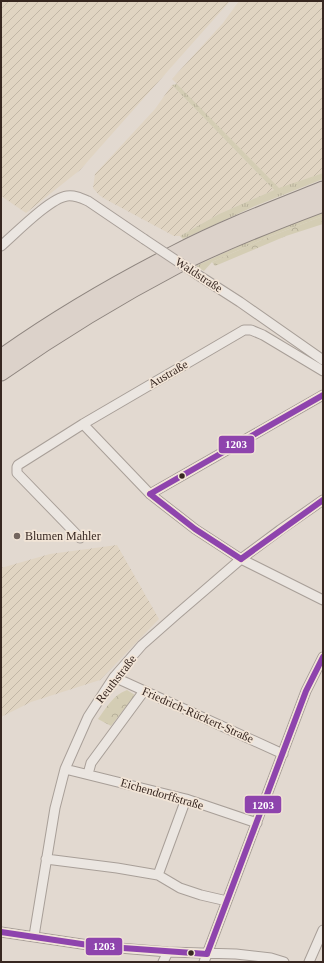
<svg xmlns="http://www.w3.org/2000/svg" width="324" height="963" font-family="'Times New Roman',serif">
<defs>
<pattern id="farmland-furrows" width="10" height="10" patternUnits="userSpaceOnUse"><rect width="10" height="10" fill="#e0d4c2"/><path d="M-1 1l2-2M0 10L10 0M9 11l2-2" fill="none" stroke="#c1b6a6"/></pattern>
<pattern id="grass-tufts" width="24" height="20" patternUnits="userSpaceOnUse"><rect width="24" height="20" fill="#d4cdb4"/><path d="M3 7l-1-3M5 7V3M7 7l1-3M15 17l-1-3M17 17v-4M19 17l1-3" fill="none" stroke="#b7b09a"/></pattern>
<pattern id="forest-crowns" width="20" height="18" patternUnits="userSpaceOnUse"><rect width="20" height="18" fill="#d4cdb4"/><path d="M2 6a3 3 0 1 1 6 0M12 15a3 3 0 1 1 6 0" fill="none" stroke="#b7b09a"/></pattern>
</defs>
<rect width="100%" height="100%" fill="#e2d9d0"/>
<!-- farmland -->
<path fill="url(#farmland-furrows)" d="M1,1H230L80,170L26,213L1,196Z
M239,1H323V173L279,189L172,79L223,23Z
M172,85L274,190L219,214L180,236H174L105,199L99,195L93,188L95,174L155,109Z
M117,545L159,619L100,680L31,702L1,717V568L50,554Z"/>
<!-- grass -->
<path fill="url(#grass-tufts)" d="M177,84L279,188L323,173V179L255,206L183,239L180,236L219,214L274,190L172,85Z
M323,212V216L266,238L212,262L204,271L196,266L254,239Z"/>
<!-- forest -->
<path fill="url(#forest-crowns)" d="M323,216V224L286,236L215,266L212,262L266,238Z
M127,690L135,695L111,726L98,719C107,707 113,695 127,690Z"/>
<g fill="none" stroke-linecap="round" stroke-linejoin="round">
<!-- minor casing -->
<g stroke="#a89f98" stroke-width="11">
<path id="minor" d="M1,246C15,234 50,198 67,196C75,195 81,198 88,201L144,239
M198,275L240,302L323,360
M83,424L150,494L195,529L241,559L323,600
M150,494L323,395
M80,538L17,473V467L18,465L83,424L244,330H251L263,335L323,371
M114,677L283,754
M65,769L186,799L257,823
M88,774L91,763L144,691
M46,859L117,868L158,875L180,888L201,895L227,901
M158,875L186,799
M1,932L95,946L168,952L236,954L271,958L284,962
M34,936L55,808L65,769L88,717L114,677L142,645L176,615L241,559L280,530L323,500
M163,962L168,952
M204,962L306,691L323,657
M309,962L323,930"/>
</g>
<!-- trunk casing -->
<g stroke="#8e857f" stroke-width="17">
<path id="trunk" d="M1,357C56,318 116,283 175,253C223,228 273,209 323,189
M1,373C58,333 119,296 180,264C226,241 275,222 323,204"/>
</g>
<!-- minor -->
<use href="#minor" stroke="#ebe6e1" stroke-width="9"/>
<!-- trunk -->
<use href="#trunk" stroke="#dcd2ca" stroke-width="15"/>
<!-- minor-bridge casing -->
<g stroke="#a89f98" stroke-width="11" stroke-linecap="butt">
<path id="minor-bridge" d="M144,239L198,275"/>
</g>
<!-- minor-bridge -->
<use href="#minor-bridge" stroke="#ebe6e1" stroke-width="9"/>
<!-- bus-1 casing -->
<g stroke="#f2e5d7" stroke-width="9">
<path id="bus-1" d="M150,494L323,395
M150,494L195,529L241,559
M241,559L323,500
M1,932L95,946L207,954
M207,954L306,691L323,657"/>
</g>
<!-- bus-1 -->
<use href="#bus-1" stroke="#8e44ad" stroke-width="6"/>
</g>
<!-- markers -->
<g fill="#372721" stroke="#f2e5d7" stroke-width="1.5">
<circle cx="182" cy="476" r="3.5"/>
<circle cx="191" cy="953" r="3.5"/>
</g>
<circle fill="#73655e" stroke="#f2e5d7" stroke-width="1.5" cx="17" cy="536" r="4"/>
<g text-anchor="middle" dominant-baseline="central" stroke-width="3.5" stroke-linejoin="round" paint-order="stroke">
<!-- street labels -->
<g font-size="12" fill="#372721" stroke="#f2e5d7">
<text transform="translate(199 275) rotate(33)">Waldstraße</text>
<text transform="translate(168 374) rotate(-30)">Austraße</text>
<text transform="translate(116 679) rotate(-52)">Reuthstraße</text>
<text transform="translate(198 715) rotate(24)">Friedrich-Rückert-Straße</text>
<text transform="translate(162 794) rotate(16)">Eichendorffstraße</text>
</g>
<!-- poi labels -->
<g font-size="12" fill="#372721" stroke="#f2e5d7" text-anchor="start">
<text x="25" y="536">Blumen Mahler</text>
</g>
</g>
<g stroke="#f2e5d7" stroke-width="1.5">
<rect x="218" y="435" width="37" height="19" rx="4" fill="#8e44ad"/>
<rect x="244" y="795" width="38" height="19" rx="4" fill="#8e44ad"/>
<rect x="85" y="937" width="38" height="19" rx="4" fill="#8e44ad"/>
</g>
<g font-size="11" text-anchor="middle" font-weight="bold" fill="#fff">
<text x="236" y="448">1203</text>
<text x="263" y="809">1203</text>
<text x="104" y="950">1203</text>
</g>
<!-- border -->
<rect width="324" height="963" fill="none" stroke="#372721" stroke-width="4"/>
</svg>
